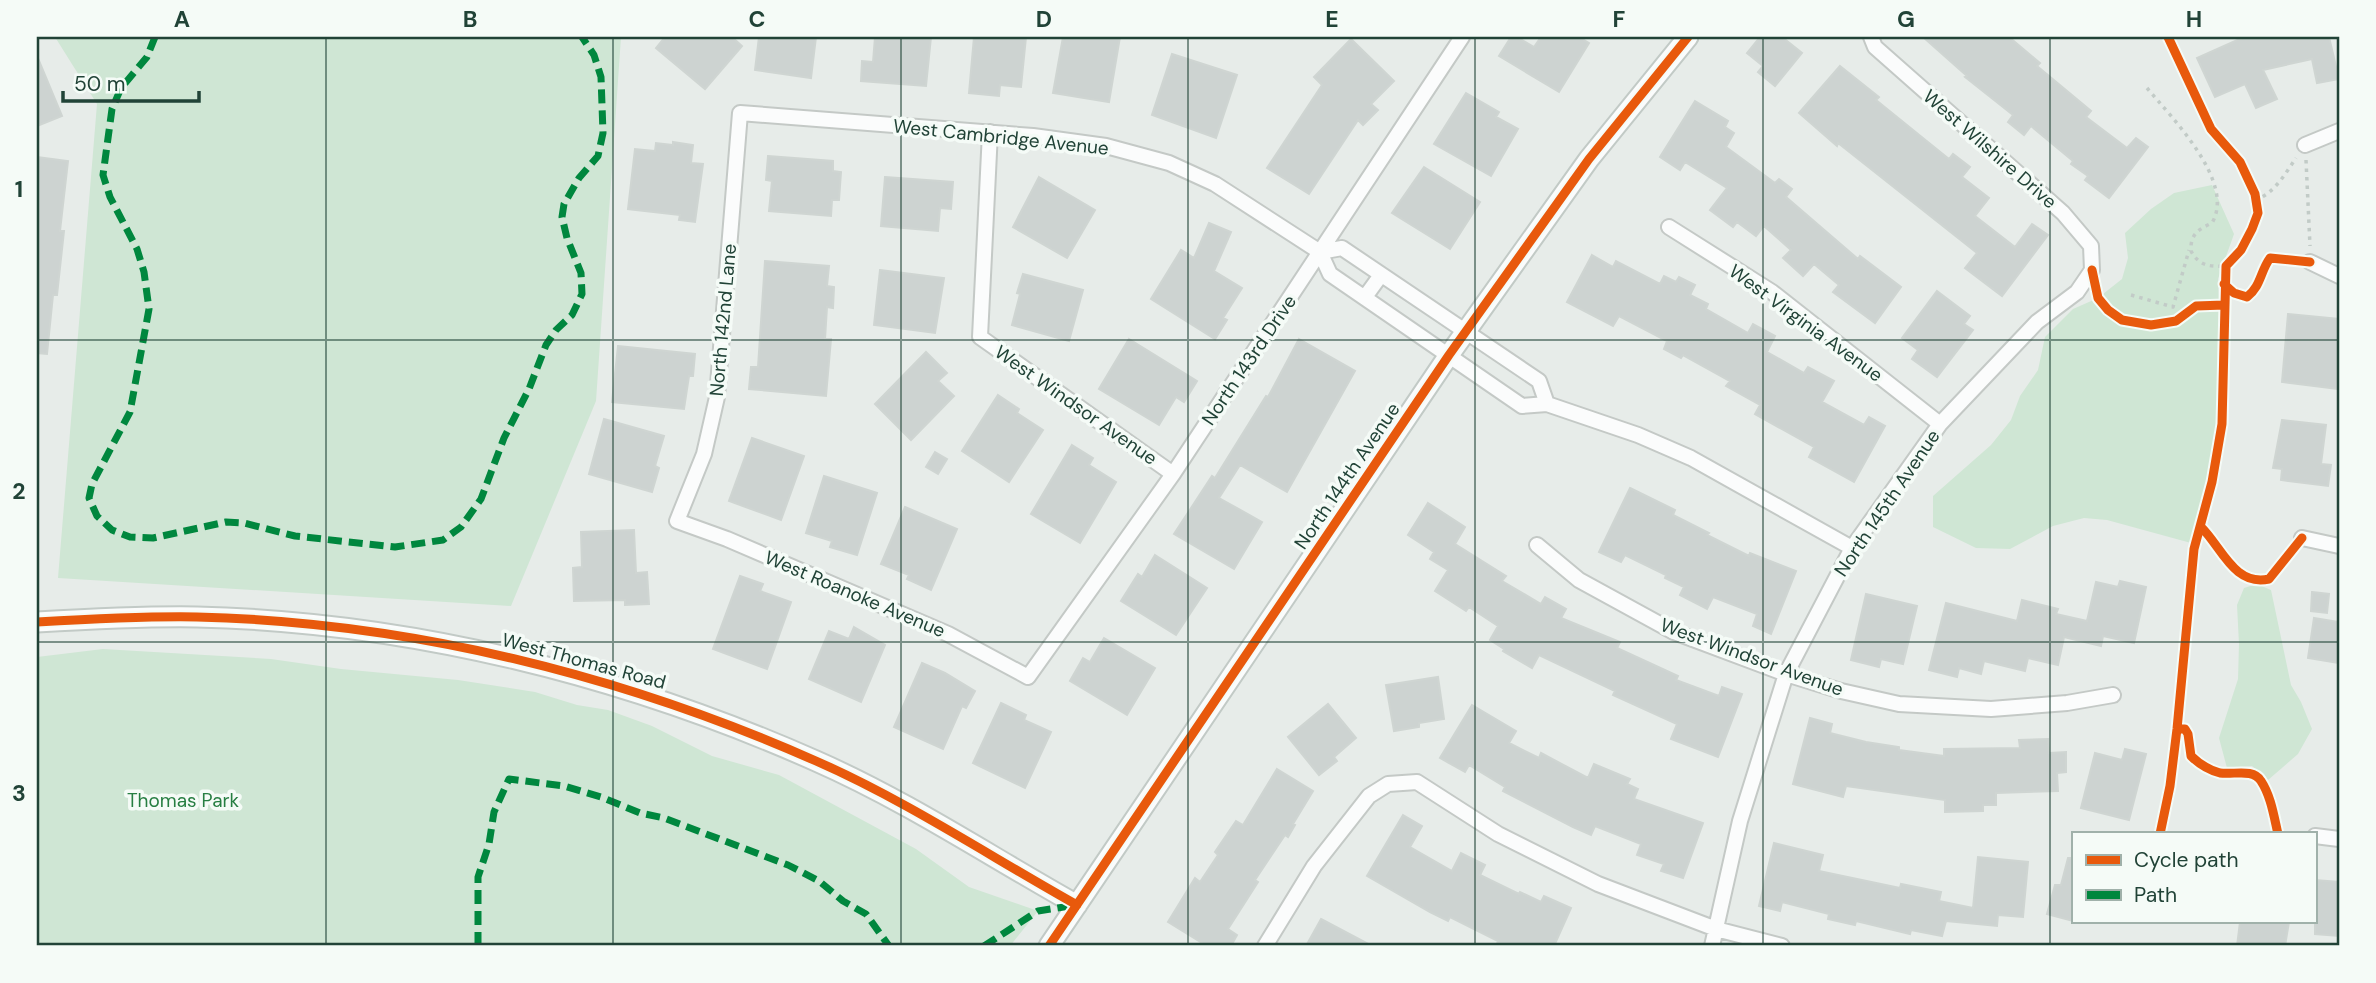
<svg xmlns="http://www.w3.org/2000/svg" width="2376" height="983" font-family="'DM Sans',sans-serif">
<rect width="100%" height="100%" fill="#e7ece9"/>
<!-- green -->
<path fill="#cfe6d4" d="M55,37H621L596,401L511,606L58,578L97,104Z
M2212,185L2234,234L2218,279L2220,325L2218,421L2209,476L2191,543L2107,520L2084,518L2053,526L2010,549L1976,548L1933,527V496L1991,445L2011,420L2020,396L2038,370L2045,337L2073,309L2098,298L2122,279L2128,258L2125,233L2151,209L2174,193Z
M2257,584L2271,590L2291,685L2301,702L2312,729L2298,754L2268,780L2252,766L2227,768L2219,738L2238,679L2239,644L2237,605L2244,588Z
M103,649L271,659L341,669L458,680L535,692L577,705L608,710L652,726L712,756L779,775L916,849L969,887L1038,911L1010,946H37V657Z"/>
<!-- building -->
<path fill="#cdd3d1" stroke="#cfd5d2" stroke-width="2" d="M665,37H732L742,46L705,89L656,48Z
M759,37H816L811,78L755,70Z
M875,37H931L926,86L861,81L862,61L873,62Z
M974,37H1026L1021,87L1000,85L999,96L969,93Z
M1063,37H1120L1109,102L1053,93Z
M1511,37H1517L1534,47L1541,37H1579L1589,43L1559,92L1499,56Z
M1760,37H1782L1802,53L1775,86L1758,72L1763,66L1747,53Z
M1923,37H2009L2040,63L2037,66L2091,111L2086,117L2127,148L2136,138L2148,147L2109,198L2085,180L2088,176L2071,164L2073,161L2031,126L2024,135L2008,122L2013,115L1965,77L1967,76Z
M2244,37H2329L2339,79L2317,83L2312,59L2263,70L2277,99L2256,108L2245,84L2215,97L2197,58Z
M1351,39L1394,81L1371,104L1378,110L1363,125L1358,120L1309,194L1267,168L1322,85L1314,77Z
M1172,54L1237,75L1216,138L1152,115Z
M37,56L62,116L37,126Z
M1840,66L1879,97L1876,100L1918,134L1949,159L1953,154L1970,167L1962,177L1989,198L1975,216L2015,247L2032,224L2048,235L2002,296L1965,268L1977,253L1838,143L1837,146L1799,113Z
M1466,93L1499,112L1496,117L1518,129L1491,176L1434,144Z
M1695,101L1728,121L1725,127L1734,133L1726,147L1775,183L1779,179L1792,189L1786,197L1858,259L1860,256L1901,287L1875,323L1833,292L1839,285L1814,264L1803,276L1783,258L1791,250L1764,226L1756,236L1737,222L1733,227L1710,210L1727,188L1685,162L1680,170L1660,157Z
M673,142L693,145L691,163L703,164L695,222L679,220L680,215L628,209L635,149L655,151L656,143L673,145Z
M768,156L833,161V171L841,172L839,200H832L831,216L769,211L772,181L766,180Z
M37,157L68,161L60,231H64L57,295H53L47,354L37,353Z
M1424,167L1480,202L1450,249L1392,213Z
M885,177L953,182L951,209L940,208L938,231L881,226Z
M1039,177L1095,210L1067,258L1013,227Z
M1209,223L1231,232L1214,271L1242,288L1223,318L1227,320L1215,339L1151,299L1181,250L1194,258Z
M1592,255L1613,267L1616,261L1660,284L1664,276L1676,282L1679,277L1695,285L1690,295L1708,304L1706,309L1748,333L1753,324L1775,336L1767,352L1804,373L1808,367L1834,381L1822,402L1864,425L1869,417L1885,426L1854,482L1809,457L1814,447L1755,414L1760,405L1726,386L1730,381L1683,355L1681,358L1664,349L1667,341L1619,316L1613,326L1567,302Z
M765,261L829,266L827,286L834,287L833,308L827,307L825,339H831L826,396L749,389L751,367H758Z
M880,270L944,278L935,333L874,325Z
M1023,274L1083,290L1069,341L1012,325L1020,294L1017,293Z
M1937,291L1970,316L1964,324L1973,330L1937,377L1912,359L1918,350L1902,338Z
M2288,314L2339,319V389L2282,382Z
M1129,339L1197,381L1184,402L1176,397L1159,425L1099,389Z
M1299,339L1355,371L1287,492L1240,465L1219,498L1262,522L1234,569L1174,534L1212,476L1215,478L1266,396L1268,397Z
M618,346L695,354L693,376H689L684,409L612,402Z
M926,352L947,373L938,381L954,396L911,440L875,404Z
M998,395L1019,409L1017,413L1043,430L1009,482L962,451Z
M604,419L664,436L655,466L659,468L652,492L589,474Z
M2282,420L2326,425L2321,464L2331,465L2328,486L2281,480L2282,469L2273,468Z
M752,438L804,456L781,520L729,501Z
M1072,445L1093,458L1089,465L1116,482L1080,543L1031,514Z
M935,452L947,459L938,474L926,467Z
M824,476L877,493L857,555L830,547L832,541L806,533Z
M1630,488L1675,510L1673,515L1709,533L1707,535L1749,556L1750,553L1796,571L1771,634L1753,626L1757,614L1713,597L1707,609L1680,595L1684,587L1665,578L1666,575L1625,555L1621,562L1599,552Z
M1428,503L1465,527L1455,544L1506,576L1502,581L1541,604L1545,597L1566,609L1561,618L1620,642L1617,648L1678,676L1676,680L1719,696L1722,687L1742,694L1718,757L1671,739L1677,724L1613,695L1615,691L1539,655L1532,668L1503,651L1504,649L1490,640L1498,626L1469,607L1466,611L1435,591L1448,570L1430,559L1434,552L1408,535Z
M905,507L957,529L931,590L907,579L909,575L881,564Z
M634,530L636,573L647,572L649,604L625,605V600L574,601L573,568L582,567L581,532Z
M1155,555L1207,588L1176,635L1121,601L1138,574L1142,577Z
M740,576L763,584L760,591L791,602L767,669L713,649Z
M2120,581L2146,587L2134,643L2103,636L2101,646L2064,637L2058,665L2028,658L2025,671L1984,661L1981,674L1959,668L1957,677L1929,670L1946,603L2017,621L2022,600L2058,609L2056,614L2087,621L2096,582L2118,587Z
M2312,592L2329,594L2327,613L2311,611Z
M1866,594L1917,606L1903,664L1881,659L1879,667L1851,660Z
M2314,618L2339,622V663L2308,658Z
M854,627L885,645L861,702L809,679L829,631L849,639Z
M1104,638L1155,668L1127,715L1070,681L1083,658L1090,662Z
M922,663L945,673L975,691L966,708L962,706L943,749L894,727Z
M1438,677L1444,719L1419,723V727L1394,731L1386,685Z
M1001,703L1026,715L1024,720L1051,732L1025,788L973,763Z
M1328,704L1356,738L1334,757L1337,761L1319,775L1288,737Z
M1472,705L1516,731L1509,743L1539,758L1541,753L1588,778L1594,764L1630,779L1627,784L1638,789L1634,799L1703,823L1683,878L1661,871L1664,864L1637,855L1641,844L1595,826L1591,835L1573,827L1503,791L1505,787L1469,765L1465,772L1440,758Z
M1810,718L1832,724L1830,733L1866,742L1899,747V750L1944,756V749L2020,748L2019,740L2048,739L2049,753L2066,752V772L2057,773L2058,791L1996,793V805H1983V811L1945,812V800L1846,786L1843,797L1793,784Z
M2125,749L2146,754L2129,820L2081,808L2095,753L2122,760Z
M1277,769L1313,791L1293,824L1295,825L1288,837L1285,835L1255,880L1258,882L1228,929L1237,935L1231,946H1207L1168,922L1195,878L1200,882L1218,855L1215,852L1236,821L1243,825Z
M1403,815L1422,826L1410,847L1452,871L1461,853L1485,865L1480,875L1519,894L1520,892L1541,902L1544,896L1571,908L1554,946H1496L1498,941L1450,917L1448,921L1430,912L1367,876Z
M1774,843L1823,855L1819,871L1900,888L1901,884L1941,892L1939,901L1973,908L1978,857L2028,862L2023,917L1998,915L1997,926L1946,921L1942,936L1911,930L1910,934L1856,921L1855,925L1828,919L1829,914L1782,902L1780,911L1759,906Z
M2068,858H2073V921L2047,914L2055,885H2061Z
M2315,880L2339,882V936L2315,934Z
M1321,919L1372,946H1306Z
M2240,922H2289L2285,946H2237Z"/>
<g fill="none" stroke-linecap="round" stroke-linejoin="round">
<!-- street casing -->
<g stroke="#c4c9c6" stroke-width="18">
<path id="street" d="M1462,37L1173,474L1028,677L948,634L727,539L677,521L704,454L717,397L740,113L1033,136L1106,146L1169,163L1215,184L1320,252L1330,274L1522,406L1547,404L1638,435L1691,458L1852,548
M990,132L980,337L1173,474
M2305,145L2339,131
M1669,227L1772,292L1940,424
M1320,252L1342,248L1539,381L1547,404
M2310,262L2339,276
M1365,297L1381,275
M2302,538L2339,546
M1537,545L1579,580L1674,632L1786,674L1841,691L1899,704L1991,709L2067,703L2113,695
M2315,836L2339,839
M1265,946L1314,866L1369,796L1388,784L1417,782L1498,834L1598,884L1716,929L1782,946
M1712,946L1740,821L1786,674L1852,548L1940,424L2037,322L2077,292L2092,270L2091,246L2063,213L1875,47L1871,37"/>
</g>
<!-- secondary casing -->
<g stroke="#c2cac6" stroke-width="23">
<path id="secondary" d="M37,622C90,619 143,616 197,617C410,622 622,675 816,761C907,801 991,857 1077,905
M1049,946L1449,355L1589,159L1688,37"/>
</g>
<!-- path -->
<path stroke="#c2cbc7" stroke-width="3.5" stroke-dasharray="3.5 5" stroke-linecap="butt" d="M2147,88C2172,118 2236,182 2212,223C2199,229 2190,234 2191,251C2199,266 2210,267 2226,266
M2306,160L2310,246
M2255,200C2274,194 2285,174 2296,158
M2131,295L2173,307L2189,250"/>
<!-- street -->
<use href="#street" stroke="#fbfcfc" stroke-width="14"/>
<!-- secondary -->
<use href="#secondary" stroke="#fbfcfc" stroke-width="19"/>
<!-- quiet -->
<path stroke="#00873e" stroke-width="7" stroke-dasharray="14 7" stroke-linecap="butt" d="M155,37L147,57L121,88L112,109L103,175L110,197L137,249L144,272L149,309L130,412L92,484L89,498L97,516L112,530L130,537L153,538L226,522L244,523L295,536L395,547L443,540L461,527L481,499L504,438L529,389L546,345L556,330L572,315L582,294L581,273L567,238L562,217L564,204L579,178L598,156L603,133L601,77L594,55L582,37
M478,946V877L489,844L494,812L509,779L564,786L601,797L640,813L664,818L788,865L819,881L843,901L866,914L889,946
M984,946L1038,911L1077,905"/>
<!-- cycleway casing -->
<g stroke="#f5fbf7" stroke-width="13">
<path id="cycleway" d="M2092,270L2098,298L2108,310L2122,320L2151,325L2176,321L2196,306L2224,305
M2224,284L2234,293L2247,297C2261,286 2260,272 2270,258L2310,262
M2201,527C2221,546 2234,587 2269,579L2302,538
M37,622C90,619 143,616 197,617C410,622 622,675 816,761C907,801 991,857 1077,905
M2177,729H2185L2188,734L2191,756C2199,764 2209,770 2220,773C2234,775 2253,768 2261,781C2271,796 2274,817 2278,834
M2160,834L2170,786L2177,729L2194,549L2212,482L2222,424L2226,266L2241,250L2252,229L2258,213L2255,194L2240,162L2211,129L2168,37
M1049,946L1449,355L1589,159L1688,37"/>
</g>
<!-- cycleway -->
<use href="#cycleway" stroke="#e8590c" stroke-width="9"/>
</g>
<!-- grid -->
<path fill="none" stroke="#214337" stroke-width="2" stroke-opacity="0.55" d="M326,37V946M613,37V946M901,37V946M1188,37V946M1475,37V946M1763,37V946M2050,37V946M37,340H2339M37,642H2339"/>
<g text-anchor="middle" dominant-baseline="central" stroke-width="7" stroke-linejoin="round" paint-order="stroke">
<!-- street labels -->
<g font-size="19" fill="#214337" stroke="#f5fbf7">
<text transform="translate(1001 137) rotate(6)">West Cambridge Avenue</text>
<text transform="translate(1990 149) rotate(41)">West Wilshire Drive</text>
<text transform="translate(723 320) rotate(-85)">North 142nd Lane</text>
<text transform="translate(1806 323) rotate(36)">West Virginia Avenue</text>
<text transform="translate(1249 360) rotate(-56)">North 143rd Drive</text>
<text transform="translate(1076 405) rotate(35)">West Windsor Avenue</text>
<text transform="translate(1347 476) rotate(-56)">North 144th Avenue</text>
<text transform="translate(1887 503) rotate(-56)">North 145th Avenue</text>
<text transform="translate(855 594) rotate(23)">West Roanoke Avenue</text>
<text transform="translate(1752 657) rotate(20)">West Windsor Avenue</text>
<text transform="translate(584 661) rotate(15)">West Thomas Road</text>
</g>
<!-- park labels -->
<g font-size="19" fill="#277e42" stroke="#f5fbf7">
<text x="183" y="800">Thomas Park</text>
</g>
</g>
<!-- border -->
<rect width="2376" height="983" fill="none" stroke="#f5fbf7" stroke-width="77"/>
<!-- legend -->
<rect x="2072" y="832" width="245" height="91" fill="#f5fbf7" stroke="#a0b1aa" stroke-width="2"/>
<rect x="2086" y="855" width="35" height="10" fill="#e8590c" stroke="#a0b1aa" stroke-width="2"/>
<text x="2134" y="867" font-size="21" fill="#214337">Cycle path</text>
<rect x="2086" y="890" width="35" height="10" fill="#00873e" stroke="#a0b1aa" stroke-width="2"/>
<text x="2134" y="902" font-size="21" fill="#214337">Path</text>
<!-- scale -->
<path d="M63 91v10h136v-10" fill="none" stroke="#214337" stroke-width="3.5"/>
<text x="74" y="91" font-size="21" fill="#214337" stroke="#f5fbf7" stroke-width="5" paint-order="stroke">50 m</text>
<rect x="38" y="38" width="2300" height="906" fill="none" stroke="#214337" stroke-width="2.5"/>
<g font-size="23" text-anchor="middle" font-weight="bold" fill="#214337">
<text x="182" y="27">A</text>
<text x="470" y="27">B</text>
<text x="757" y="27">C</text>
<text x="1044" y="27">D</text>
<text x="1332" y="27">E</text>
<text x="1619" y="27">F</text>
<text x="1906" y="27">G</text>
<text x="2194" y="27">H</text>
<text x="19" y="197">1</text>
<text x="19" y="499">2</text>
<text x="19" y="801">3</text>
</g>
</svg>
